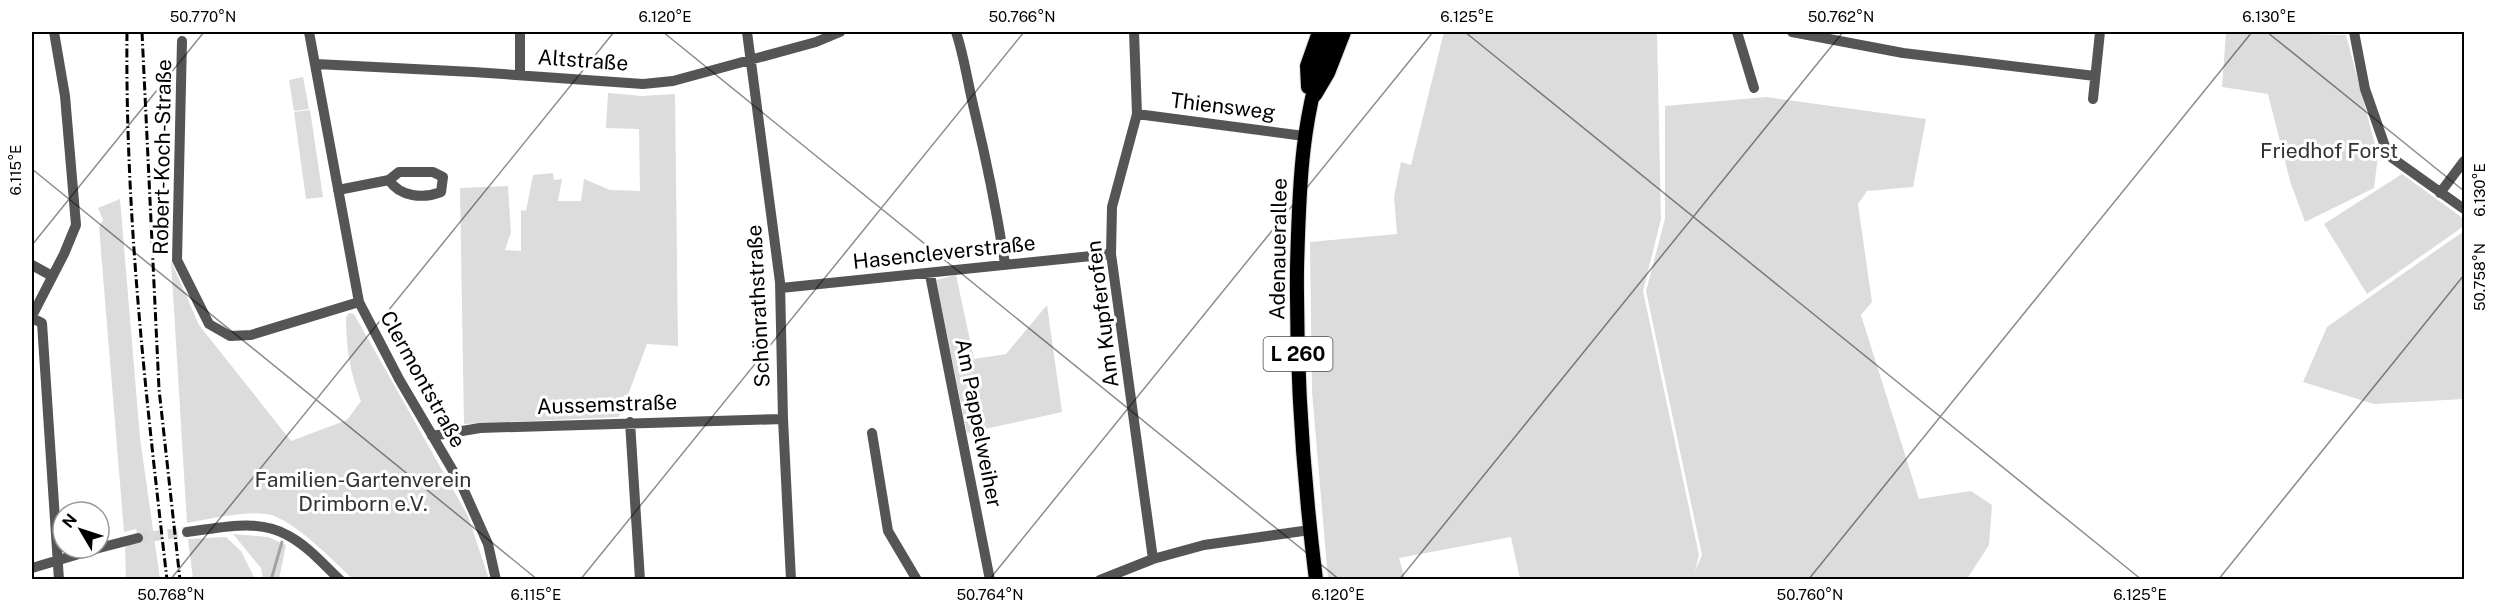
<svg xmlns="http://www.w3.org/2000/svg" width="2496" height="611" font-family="'Public Sans',sans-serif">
<rect width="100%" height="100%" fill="#fff"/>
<!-- green -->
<path fill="#dcdcdc" d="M1444,32H1657L1661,219L1643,291L1699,555L1695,571L1702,555L1646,291L1665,219V106L1766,97L1926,119L1913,187L1867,191L1858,204L1872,302L1861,315L1919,499L1971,491L1992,505L1989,545L1967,579H1520L1511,537L1399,558L1405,579H1328L1312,392L1310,242L1397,234L1394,197L1401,162L1411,165Z
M2226,32L2346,35L2378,156L2374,188L2305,222L2290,181L2268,94L2222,87Z
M303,77L309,109L294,111L289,80Z
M608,93L642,96L675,94L678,346L647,344L628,395H624L619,417L464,424L460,188L508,186L511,232L505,250L521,251V210L526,211L533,175L553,173L554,180L562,179L558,201H581L584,179L610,190L640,191L639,129L606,128Z
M310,110L323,197L306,199L294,112Z
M2402,174L2464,219V226L2367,294L2324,224Z
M120,199L140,438L160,579H126L125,548L128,544L139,543L136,529L124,532L99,227L103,220L98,208Z
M2464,231V399L2374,404L2303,382L2327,327Z
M171,261L199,325L291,441L347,420L361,401C350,373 346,347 346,317L349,313L354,314L468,516L489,579H353C333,561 294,519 267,514C245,511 210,519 187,523Z
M956,275L974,359L1006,354L1047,305L1062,412L967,433L936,280Z
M233,534L268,537L286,545L279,579H263L261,568Z
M226,537L241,551L255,579H193L188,539Z"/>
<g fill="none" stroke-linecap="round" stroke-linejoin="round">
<!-- stream -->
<path stroke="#a3a3a3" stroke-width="3" d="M271,580L282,542"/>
<!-- minor-tunnel -->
<path stroke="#d9d9d9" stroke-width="10" stroke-dasharray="10 5" stroke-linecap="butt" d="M138,538L187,532"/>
<!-- major casing -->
<g stroke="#dbdbdb" stroke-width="16">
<path id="major" d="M1308,87L1307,66L1319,32
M1315,95L1328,73L1344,32
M1316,580C1303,476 1296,374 1297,269C1299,186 1301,110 1332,32"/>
</g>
<!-- minor -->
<path stroke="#555" stroke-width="10" d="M309,32L359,302L399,379L462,486L488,544L496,580
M747,32L780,282L783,419L791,580
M956,32C965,59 968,86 975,113C987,163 997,213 1005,264
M1134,32L1137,114L1112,207L1111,254L1153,559
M1737,32L1754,88
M1792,32L1903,53L2095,76
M2354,32L2365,89L2388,155L2464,209
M182,41L177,260L209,324L230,336L251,335L359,302
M316,64L473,72L643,84L673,81L816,42L840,32
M520,75V32
M2093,99L2100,32
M1137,114L1304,136
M338,190L389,180L399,172H433L443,177L441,192C423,199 400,197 389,180
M2440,193L2464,161
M32,265L52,276
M930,275L990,580
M781,288L1111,254
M32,316L64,254L76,225L65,96L54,32
M32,318L42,323L59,580
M630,422L640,580
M872,433L888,531L917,580
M432,436L480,428L783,419
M187,532C220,528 257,518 287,535C307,545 324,565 340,580
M99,548L138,538
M32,568L99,548
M1100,580L1153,559L1204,545L1310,530"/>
<!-- major -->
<use href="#major" stroke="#000" stroke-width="14"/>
<!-- rail -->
<path stroke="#000" stroke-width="3" stroke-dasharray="9 3 1.5 3" stroke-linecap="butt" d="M127,32C125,216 146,397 167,580
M142,32L159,389L180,580"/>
</g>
<!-- ticks -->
<path fill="none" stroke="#000" stroke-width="1.5" stroke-opacity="0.45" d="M663,32L1340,580M1465,32L2142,580M2267,32L2464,191M32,169L538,580M32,245L204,32M170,580L614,32M580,580L1024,32M989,580L1433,32M1399,580L1843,32M1808,580L2252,32M2218,580L2464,275"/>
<g text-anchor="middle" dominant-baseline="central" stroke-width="6" stroke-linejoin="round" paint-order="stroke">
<!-- shield labels -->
<rect fill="#fff" stroke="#4c4c4c" stroke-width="1.5" x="1263.5" y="337" width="69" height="34" rx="4.5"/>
<g font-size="20" font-weight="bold" fill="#000">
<text x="1298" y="354">L 260</text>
</g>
<!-- street labels -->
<g font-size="21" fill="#000" stroke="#fff">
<text transform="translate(583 60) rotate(4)">Altstraße</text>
<text transform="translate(1223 106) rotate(7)">Thiensweg</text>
<text transform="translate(162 157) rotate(-89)">Robert-Koch-Straße</text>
<text transform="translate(1278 249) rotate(-89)">Adenauerallee</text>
<text transform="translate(944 252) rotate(-6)">Hasencleverstraße</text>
<text transform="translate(758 306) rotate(-93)">Schönrathstraße</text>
<text transform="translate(1102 314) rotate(-97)">Am Kupferofen</text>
<text transform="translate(423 379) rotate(61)">Clermontstraße</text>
<text transform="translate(607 404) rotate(-2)">Aussemstraße</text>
<text transform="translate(979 423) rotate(79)">Am Pappelweiher</text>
</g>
<!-- park labels -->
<g font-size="21" fill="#333" stroke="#fff">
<text x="2329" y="150">Friedhof Forst</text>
<text x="363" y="479">Familien-Gartenverein<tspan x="363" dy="24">Drimborn e.V.</tspan></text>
</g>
</g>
<!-- border -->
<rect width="2496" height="611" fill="none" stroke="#ffffff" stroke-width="66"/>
<!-- north arrow -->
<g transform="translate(81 530) rotate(309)"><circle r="28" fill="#ffffff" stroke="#999999" stroke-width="1.5"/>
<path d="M0-4.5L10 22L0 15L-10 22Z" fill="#000000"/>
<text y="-9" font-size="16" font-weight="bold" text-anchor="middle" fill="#000000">N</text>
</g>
<rect x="33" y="33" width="2430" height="545" fill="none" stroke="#000" stroke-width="2"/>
<g font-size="15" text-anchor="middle" fill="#000">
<text x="203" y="22">50.770°N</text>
<text x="665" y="22">6.120°E</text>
<text x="1022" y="22">50.766°N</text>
<text x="1467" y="22">6.125°E</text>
<text x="1841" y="22">50.762°N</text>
<text x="2269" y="22">6.130°E</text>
<text transform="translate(16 170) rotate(-90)" y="5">6.115°E</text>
<text transform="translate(2480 190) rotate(-90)" y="5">6.130°E</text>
<text transform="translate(2480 277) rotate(-90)" y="5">50.758°N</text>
<text x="171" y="600">50.768°N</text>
<text x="536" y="600">6.115°E</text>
<text x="990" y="600">50.764°N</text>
<text x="1338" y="600">6.120°E</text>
<text x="1810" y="600">50.760°N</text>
<text x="2140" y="600">6.125°E</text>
</g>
</svg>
